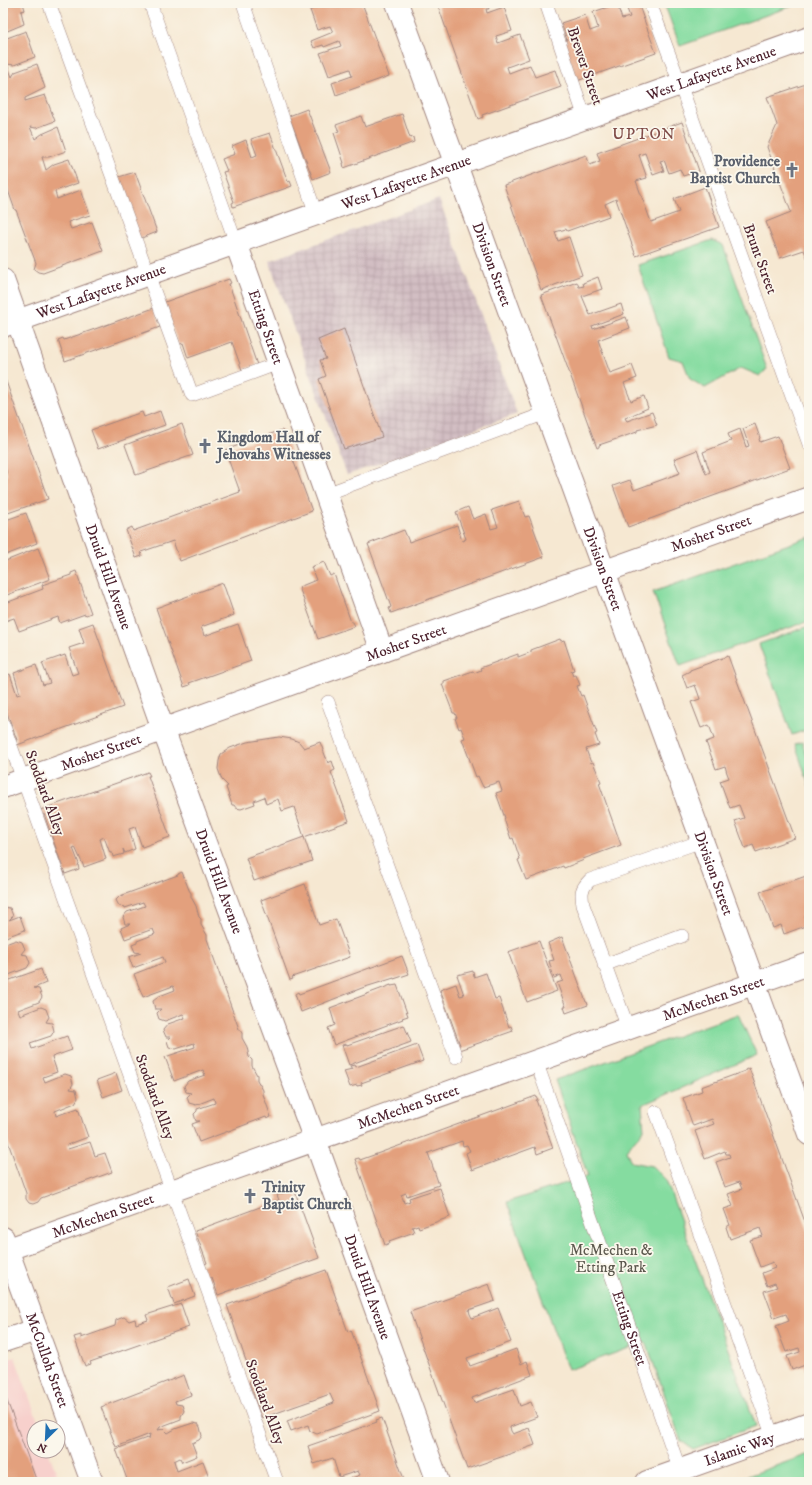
<svg xmlns="http://www.w3.org/2000/svg" width="812" height="1485" font-family="'IM FELL DW Pica',serif">
<defs>
<pattern id="industrial-grid" width="8" height="8" patternUnits="userSpaceOnUse"><rect width="8" height="8" fill="#d2bec3"/><path d="M0 4h8M4 0v8" fill="none" stroke="#b6a3a8"/></pattern>
</defs>
<rect width="100%" height="100%" fill="#fbf7ec"/>
<filter id="ink" filterUnits="userSpaceOnUse"><feTurbulence type="fractalNoise" baseFrequency=".025" numOctaves="2"/><feDisplacementMap in="SourceGraphic" scale="8" xChannelSelector="R" yChannelSelector="G"/><feConvolveMatrix kernelMatrix="1 2 1 2 8 2 1 2 1" color-interpolation-filters="sRGB"/></filter>
<filter id="wash" filterUnits="userSpaceOnUse"><feTurbulence type="fractalNoise" baseFrequency=".012" numOctaves="4" result="noise"/><feDisplacementMap in="SourceGraphic" scale="16" xChannelSelector="R" yChannelSelector="G"/><feGaussianBlur stdDeviation="0.9" result="paint"/><feColorMatrix in="noise" values="0 0 0 0 0 0 0 0 0 0 0 0 0 0 0 0 0 1.4 0 .05"/><feComposite in="paint" operator="in"/></filter>
<g filter="url(#wash)">
<rect width="100%" height="100%" fill="#f6e8d2"/>
<!-- built -->
<path fill="#f7d0cc" d="M15,1357L40,1427H34V1451H48L60,1482H3V1361Z"/>
<!-- industrial -->
<path fill="url(#industrial-grid)" d="M439,199L517,414L347,475L269,261Z"/>
<!-- green -->
<path fill="#85dca0" stroke="#687e66" d="M664,3H800L680,46Z
M712,240L723,245L767,369L760,376L741,368L705,388L690,379L683,361L669,357L638,265Z
M809,537V621L680,666L653,592Z
M809,626V729L792,735L759,644Z
M802,742L809,762V786L795,744Z
M738,1014L757,1055L642,1105L644,1130L626,1150L631,1162L652,1166L666,1180L756,1426L693,1449L681,1441L646,1342L568,1370L507,1202L588,1176L555,1080Z
M809,1454V1482H731Z"/>
<g id="blocks">
<!-- building -->
<path fill="#e3a07d" d="M5,3H23L25,10L21,11L24,24L5,32H3V4Z
M322,3H362L389,76L336,95L332,83L352,76L350,69L329,76L325,65L320,53L341,46L339,41L324,47L323,45L314,48L311,41L333,32L330,26L317,30L310,10L323,5Z
M437,3H495L488,6L489,9H486L487,13L504,7L512,31L496,36L498,43L520,35L529,59L507,67L509,73L530,65L535,77L555,70L561,87L482,115L483,117L478,119Z
M625,3H638L656,53L577,81L563,41L567,40L561,23L585,15L590,31L598,28L593,12L617,4L622,19L630,17Z
M26,31L35,57L14,65L7,64L8,67L12,77L15,72L37,64L45,88L25,98V101L45,95L55,121L36,128L30,127L35,139L42,134L58,127L66,151L49,157H42L46,170L54,164L69,159L78,183L55,191L57,199L81,190L90,215L68,222L71,229L92,222L103,251L43,273L38,272L34,269L36,263L16,210H15L9,193L3,173V43L7,38Z
M809,83V262L804,250L780,258L766,222L791,212L767,147L777,125L767,97Z
M307,109L331,172L313,179L289,116Z
M402,114L410,138L413,137L414,142L344,168L343,163H344L334,133L339,131L336,125L361,116L365,127Z
M682,122L699,171L683,176L680,169L669,173L664,160L660,161L664,171L653,175L645,153L639,155L647,178L636,181L651,222L679,212L674,199L705,187L719,227L636,256L616,199L605,204L609,216L567,231L566,229L555,232L558,241L569,237L582,275L541,290L504,185L586,155L590,165L600,161L597,153Z
M270,133L288,182L290,181L292,186L233,207L232,203L234,202L223,172L227,171L222,159L235,154L232,146L246,140L252,157L257,155L251,139Z
M135,172L157,232L139,239L119,177Z
M598,277L602,289L582,296L590,315L621,304L624,314L592,326L593,329L626,317L630,328L598,340L610,373L632,365L637,378L624,383L631,401L644,396L648,408L625,418L627,421L652,412L657,425L637,430V432L599,445V447L597,448L541,295L577,282L579,287L584,286L583,283Z
M229,279L231,283L229,284L257,365L242,370L232,342L188,358L183,343L179,345L162,303Z
M154,308L160,327L65,361L58,340L63,338L64,340Z
M344,329L382,437L344,449L319,379L326,376L320,360L326,359L318,340Z
M3,373L48,499L8,513L6,507L3,508V476L7,475L6,470L3,471Z
M160,411L165,425L98,449L91,430L142,412L144,417Z
M182,424L193,455L136,475L125,445Z
M755,424L760,438L759,439L760,442L778,436L790,468L628,527L613,486L630,480L634,490L680,473L674,459L697,450L706,474L710,472L703,452L731,441L728,434L740,429L746,447L749,446L743,429Z
M282,430L312,511L180,561L173,541L141,552L142,556L136,558L126,530L132,527L133,531L240,492L225,450Z
M519,501L525,517L529,516L544,557L391,613L389,608L391,607L368,544L404,530L409,542L457,525L462,541L466,539L456,512L468,507L473,519L486,514L491,529L498,527L492,510Z
M26,513L37,543L3,556V521Z
M38,548L50,579L7,595L6,594L3,595V562Z
M324,562L330,576L334,574L351,622H353L355,626L318,639L299,587L316,580L311,567Z
M76,571L91,613L86,615L85,614L60,623L58,617L19,631L14,618L5,621L3,616V604L43,589L42,585L71,575V573Z
M223,583L234,615L201,627L203,632L204,636L238,624L251,661L189,683L190,685L184,687L156,608Z
M93,623L123,707L17,745L15,740H17L3,702V677L10,674L17,695L20,694L14,673L36,665L43,685L50,683L42,663L65,655L72,675L78,673L69,648L84,643L79,628Z
M560,639L561,641L564,640L574,670L571,671L573,676L576,675L580,685L577,686L581,696L583,695L597,733L595,734L599,745L586,749L591,763L593,762L601,782L599,783L621,845L583,859L584,860L564,868L563,866L526,880L518,860L520,859L513,838L511,839L504,819L505,818L496,793L502,791L499,782L483,787L478,776L476,777L462,739L465,738L461,728L459,729L455,718H457L455,713H453L442,684H444V681L473,671L474,673L481,670L480,668L518,654V657L531,652V650Z
M728,656L795,838L756,852L753,845L745,848L735,821L744,818L739,805L730,808L720,781L729,778L727,773L725,766L716,769L706,742L714,739L712,733L709,725L701,728L691,702L700,699L698,693L695,685L687,688L682,675L690,671V670Z
M279,737L292,739L299,742L304,748L320,742L328,763L332,761L335,770L331,772L349,821L304,837L294,807L282,811L278,799L266,804L264,797L254,801L255,804L241,809L236,808L234,805H232L226,787L228,786L222,780L218,769L219,761L221,754L230,748L247,742Z
M148,772L150,776H148L170,837L142,847L135,827L129,829L135,849L125,853L123,849L124,854L113,857L112,853H110L104,837L100,839L106,859L84,867L75,847L73,848L79,864L78,865L79,869L65,874L44,814L42,815L40,810Z
M304,837L312,861L254,881L246,858Z
M182,872L189,890L191,893V897L196,906L199,917L201,919V925L207,935V939L239,1029L242,1033V1038L247,1047L249,1057L252,1060V1066L257,1075V1080L263,1090V1094L271,1117L267,1119L266,1117L199,1142L192,1124L200,1121H196L194,1114L197,1111V1109L215,1103L214,1098L196,1105L189,1103L187,1097L191,1093L186,1092L184,1086L188,1081L205,1075L203,1070L174,1081L165,1057L195,1047L194,1043L176,1049L169,1047L167,1041L171,1037H166L163,1030L168,1024L185,1018L183,1014L165,1021L159,1019L157,1013L161,1009H155L153,1001L157,998V997L175,990L173,986L143,997L134,974L165,962L163,957L133,968L129,957L141,953L135,952L132,945L137,943V941L155,934L153,929L125,939L121,928L130,924H125L123,917L127,912L145,906L143,902L125,908V907L119,906L116,900L120,896L178,875V874Z
M809,875V915L805,916L808,925L784,934L781,925L773,928L760,892Z
M305,884L319,925L336,919L350,957L292,977L293,979L290,980L261,900Z
M3,907L10,908L13,916L9,920L20,916L25,930L3,938Z
M562,937L586,1002H587L588,1005L566,1013L564,1007H566L557,983L563,981L561,975L554,978L549,961L554,960L548,943Z
M16,940L22,942L25,949L21,954L27,955L30,963L27,968L6,976L7,981L41,969L46,983L34,988L39,989L42,997L39,1002L18,1010L20,1015L41,1007L46,1009L49,1017L46,1022L52,1023L54,1031L51,1036L30,1043L32,1049L67,1036L72,1050L52,1057L57,1072L43,1077L45,1082L65,1074L71,1076L73,1084L70,1089L76,1090L78,1098L75,1103L55,1111L56,1116L78,1108L83,1123L88,1137L67,1145L68,1149L90,1142L95,1156L105,1153L112,1172L41,1198L38,1202L33,1204L29,1203L26,1199V1193L3,1128V945Z
M539,941L557,991L527,1002L508,952Z
M402,956L409,974L394,979V978L362,988L301,1012L295,994L298,992L299,994Z
M473,971L474,977L486,973L495,999L499,998L509,1027L511,1026L513,1031L459,1050L457,1046L460,1045L440,990L456,984L460,996L464,995L457,975Z
M391,985V986L397,985L408,1016L402,1018L403,1019L334,1045L328,1028L335,1025L330,1008Z
M404,1025L411,1042L349,1065L342,1045L347,1044V1045Z
M417,1045L423,1061L361,1083L362,1085L357,1086V1085L350,1087L344,1071L352,1069L350,1066L355,1065L356,1067Z
M749,1068L809,1233V1369L806,1370L805,1365L792,1370L787,1356L800,1352L799,1348L786,1352L776,1326L789,1321L786,1314L774,1318L764,1291L777,1287L775,1283L767,1286L762,1273L775,1268L773,1262L760,1267L750,1240L763,1236L760,1228L730,1239L726,1227L730,1225L724,1209L733,1206L728,1194L742,1189L739,1182L725,1187L716,1162L730,1157L729,1154H726L725,1151L705,1159L695,1131L714,1124L713,1122L712,1119L693,1126L683,1098L702,1091L701,1087L745,1071V1070Z
M116,1073L122,1090L103,1097L97,1080Z
M536,1096L538,1100H536L553,1148L537,1154L535,1147L472,1170L466,1153L470,1151L467,1145L463,1146L462,1141L428,1153L439,1185L407,1196L406,1193L401,1195L403,1199L404,1203L410,1201L409,1198L440,1188L450,1217L419,1228L418,1225L412,1227L414,1232L389,1241L390,1243L385,1245L355,1159L359,1158L360,1160Z
M294,1189L319,1258L218,1295L212,1278L206,1281L201,1265L207,1263L195,1231L279,1200L277,1195Z
M326,1270L348,1332L351,1330L380,1411L317,1434L310,1431L308,1425L291,1431L287,1421L334,1403L330,1394L262,1418L249,1382L254,1380L245,1358L227,1305Z
M189,1279L195,1296L174,1304L168,1287Z
M489,1284L495,1301L469,1310L470,1314L472,1318L498,1308L511,1342L467,1358L470,1366L516,1349L521,1364L527,1361L532,1375L472,1398L474,1403L514,1389L520,1406L531,1402L537,1417L510,1427L511,1431L513,1434L529,1428L535,1445L467,1469L410,1312Z
M181,1304L189,1327L90,1362L91,1364L85,1366L74,1337L81,1335V1338L115,1326L116,1320L124,1317L129,1321L135,1319L136,1324L148,1320L146,1315Z
M184,1375L191,1395L175,1401L176,1404L182,1405L184,1411L181,1416V1419L160,1427L158,1430L164,1429L168,1433L175,1429L193,1423L198,1424L200,1427L202,1436L199,1440L192,1443L197,1456L182,1462L180,1458L174,1461L177,1471L203,1461L209,1477L197,1482H128L116,1449L147,1438L149,1439L150,1434L116,1447L101,1407Z
M3,1390L37,1482H3Z
M382,1418L405,1482H341L360,1475L358,1471L339,1477L333,1458L314,1464L308,1446L377,1422L376,1420Z"/>
</g>
</g>
<g filter="url(#ink)">
<use href="#blocks" fill-opacity="0" stroke="#a0847e" stroke-width="1"/>
<g fill="none" stroke-linecap="round" stroke-linejoin="round">
<!-- service casing -->
<g stroke="#a0847e" stroke-width="14">
<g id="service">
<path d="M49,3L192,395L279,363"/>
<path d="M150,3L236,243"/>
<path d="M243,3L316,214"/>
<path d="M546,3L585,118"/>
<path d="M650,3L680,84L809,444"/>
<path d="M326,494L546,413"/>
<path d="M328,702L456,1057"/>
<path d="M3,724L277,1482"/>
<path d="M604,965L682,936"/>
<path d="M628,1028L583,905C581,892 581,889 590,880L702,841"/>
<path id="s1" d="M536,1061L684,1482"/>
<path d="M656,1112L773,1437"/>
</g>
</g>
<!-- minor casing -->
<g stroke="#a0847e" stroke-width="24">
<g id="minor">
<path id="s2" d="M397,3L809,1134"/>
<path id="s3" d="M236,243L382,651"/>
<path id="s4" d="M3,787L809,498"/>
<path id="s5" d="M647,1482L809,1424"/>
</g>
</g>
<!-- tertiary casing -->
<g stroke="#a0847e" stroke-width="24">
<g id="tertiary">
<path id="s6" d="M3,1251L809,964"/>
<path d="M3,1341L36,1330"/>
</g>
</g>
<!-- secondary casing -->
<g stroke="#a0847e" stroke-width="24">
<g id="secondary">
<path id="s7" d="M3,280L163,729L315,1140L438,1482"/>
<path id="s8" d="M3,326L809,38"/>
<path id="s9" d="M3,1238L92,1482"/>
</g>
</g>
<!-- service -->
<use href="#service" stroke="#fff" stroke-width="13"/>
<!-- minor -->
<use href="#minor" stroke="#fff" stroke-width="22"/>
<!-- tertiary -->
<use href="#tertiary" stroke="#fff" stroke-width="22"/>
<!-- secondary -->
<use href="#secondary" stroke="#fff" stroke-width="22"/>
</g>
</g>
<!-- icons -->
<defs>
<g id="church-bare" transform="scale(1.2)"><path d="M-1.2-6h2.4v3.5h3.3v2.4h-3.3V6h-2.4V-.1h-3.3v-2.4h3.3Z" fill="#6b7280" stroke="#fbf7ec" stroke-width="2.5" paint-order="stroke"/></g>
</defs>
<g fill-rule="evenodd">
<use href="#church-bare" x="792" y="170"/>
<use href="#church-bare" x="205" y="446"/>
<use href="#church-bare" x="250" y="1196"/>
</g>
<g text-anchor="middle" dominant-baseline="central" stroke-width="3.5" stroke-linejoin="round" paint-order="stroke">
<!-- street labels -->
<g font-size="15" fill="#4a1f2b" stroke="#fbf7ec">
<text transform="translate(585 66) rotate(71)">Brewer Street</text>
<text stroke="none"><textPath href="#s8" startOffset="752">West Lafayette Avenue</textPath></text>
<text stroke="none"><textPath href="#s8" startOffset="428">West Lafayette Avenue</textPath></text>
<text transform="translate(760 259) rotate(70)">Brunt Street</text>
<text stroke="none"><textPath href="#s2" startOffset="278">Division Street</textPath></text>
<text stroke="none"><textPath href="#s8" startOffset="104">West Lafayette Avenue</textPath></text>
<text stroke="none"><textPath href="#s3" startOffset="89">Etting Street</textPath></text>
<text stroke="none"><textPath href="#s4" startOffset="752">Mosher Street</textPath></text>
<text stroke="none"><textPath href="#s2" startOffset="602">Division Street</textPath></text>
<text stroke="none"><textPath href="#s7" startOffset="315">Druid Hill Avenue</textPath></text>
<text stroke="none"><textPath href="#s4" startOffset="428">Mosher Street</textPath></text>
<text stroke="none"><textPath href="#s4" startOffset="104">Mosher Street</textPath></text>
<text transform="translate(45 793) rotate(70)">Stoddard Alley</text>
<text stroke="none"><textPath href="#s2" startOffset="926">Division Street</textPath></text>
<text stroke="none"><textPath href="#s7" startOffset="639">Druid Hill Avenue</textPath></text>
<text stroke="none"><textPath href="#s6" startOffset="754">McMechen Street</textPath></text>
<text transform="translate(155 1097) rotate(70)">Stoddard Alley</text>
<text stroke="none"><textPath href="#s6" startOffset="430">McMechen Street</textPath></text>
<text stroke="none"><textPath href="#s6" startOffset="106">McMechen Street</textPath></text>
<text stroke="none"><textPath href="#s7" startOffset="1071">Druid Hill Avenue</textPath></text>
<text stroke="none"><textPath href="#s1" startOffset="283">Etting Street</textPath></text>
<text stroke="none"><textPath href="#s9" startOffset="130">McCulloh Street</textPath></text>
<text transform="translate(265 1402) rotate(70)">Stoddard Alley</text>
<text stroke="none"><textPath href="#s5" startOffset="98">Islamic Way</textPath></text>
</g>
<!-- worship labels -->
<g font-size="15" font-weight="bold" fill="#5b616d" stroke="#fbf7ec" text-anchor="start">
<text x="780" y="161" text-anchor="end">Providence<tspan x="780" dy="17">Baptist Church</tspan></text>
<text x="217" y="437">Kingdom Hall of<tspan x="217" dy="17">Jehovahs Witnesses</tspan></text>
<text x="262" y="1187">Trinity<tspan x="262" dy="17">Baptist Church</tspan></text>
</g>
<!-- park labels -->
<g font-size="15" fill="#5c584e" stroke="#fbf7ec">
<text x="611" y="1250">McMechen &amp;<tspan x="611" dy="17">Etting Park</tspan></text>
</g>
<!-- neighbourhood labels -->
<g font-size="16" letter-spacing="1" fill="#804c48" stroke="#fbf7ec">
<text x="644" y="134">UPTON</text>
</g>
</g>
<!-- margin -->
<rect width="812" height="1485" fill="none" stroke="#fbf7ec" stroke-width="16"/>
<!-- north arrow -->
<g transform="translate(46 1439) rotate(204)"><circle r="19" fill="#fbf7ec" stroke="#b4a19f"/>
<path d="M0-3L7 15L0 10L-7 15Z" fill="#1f6fb2"/>
<text y="-6" font-size="11" font-weight="bold" text-anchor="middle" fill="#4a1f2b">N</text>
</g>
</svg>
